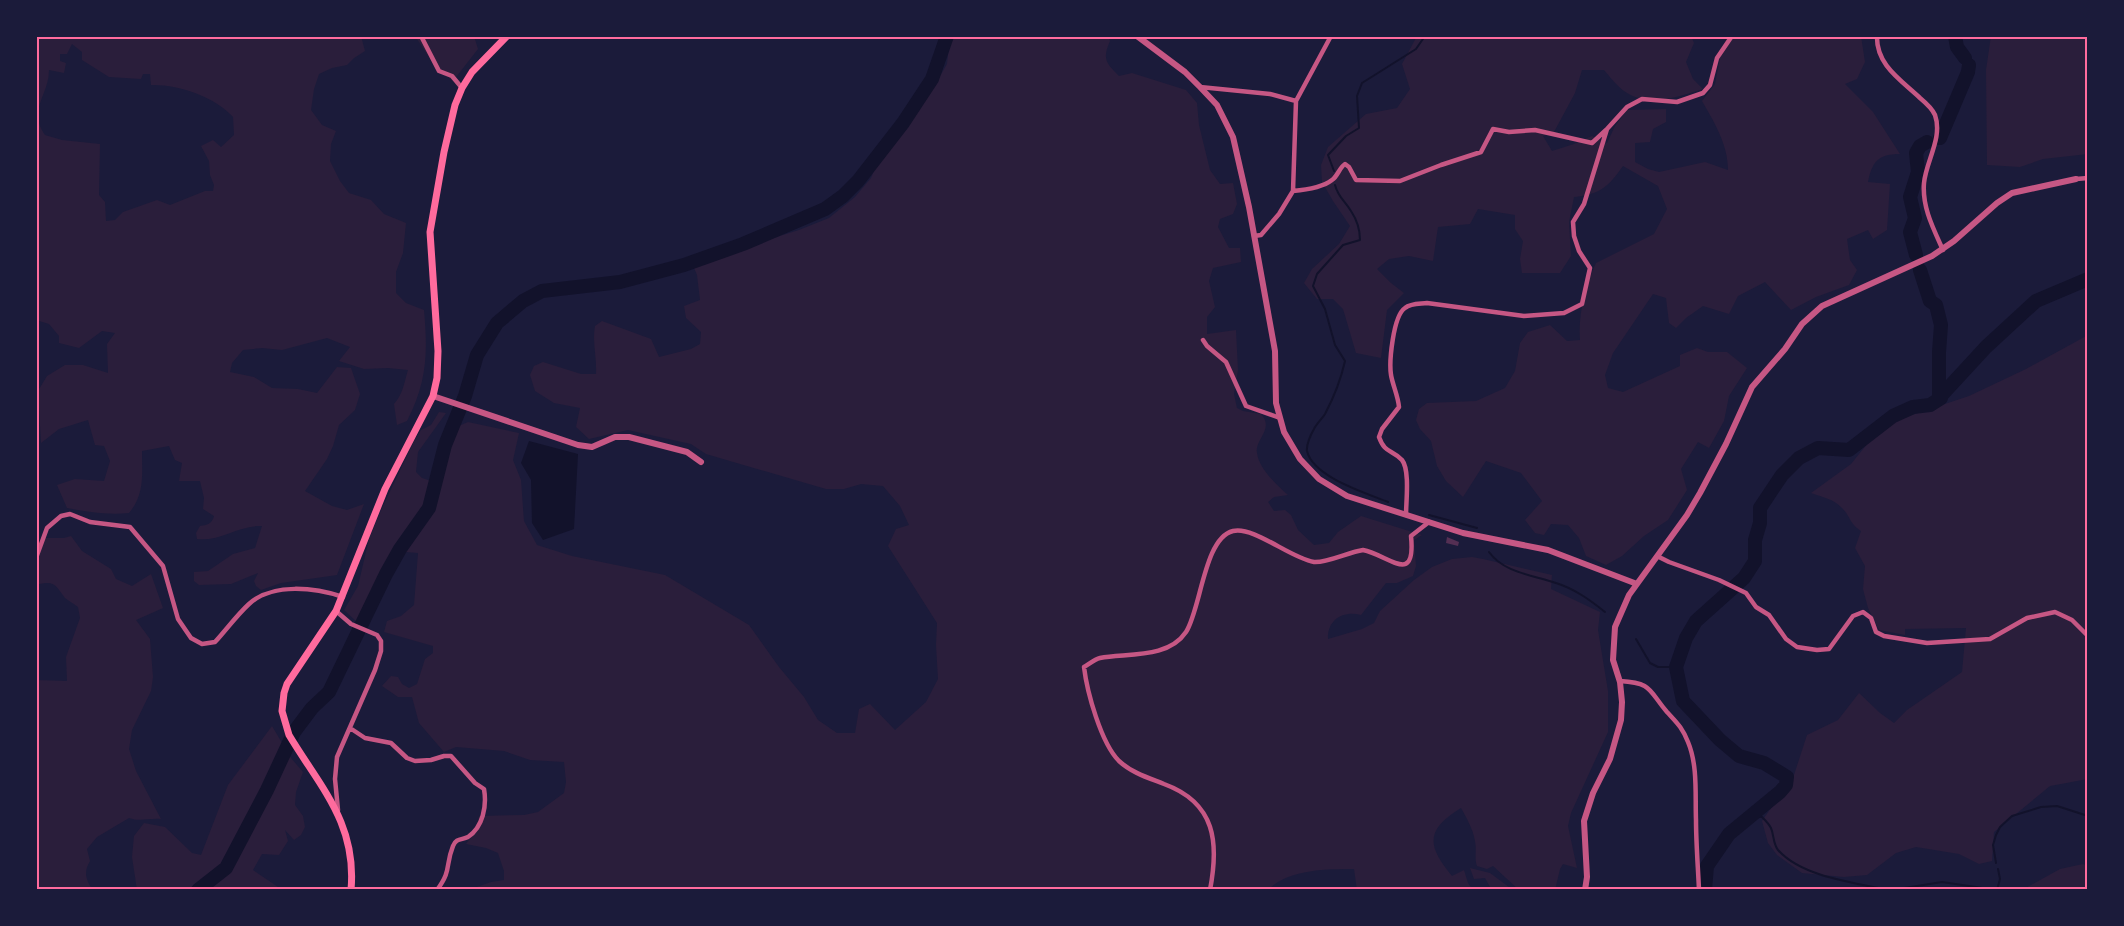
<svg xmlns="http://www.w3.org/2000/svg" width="2124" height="926" font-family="Overpass,sans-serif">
<rect width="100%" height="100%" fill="#1b1b3a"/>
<!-- green -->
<path fill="#2a1e3b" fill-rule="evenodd" d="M36,36H361L365,51L354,58L347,65L332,68L319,74L314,89L311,110L322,125L336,131L331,144L330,161L340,181L349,193L371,200L384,214L406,223L403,253L396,272V293L406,303L424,310C428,353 427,382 407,421L397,425L394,404C403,394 404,383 408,370L388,368L364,369L339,361L350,347L327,338L282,350L262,348L243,350L232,363L230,372L254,377L272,388L298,389L317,393L337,367L351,368L360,394L355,410L339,425L333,446L327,459L305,491L332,506L347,510L364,504L337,575L281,583L261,590L256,586L254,581L258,573L231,584L199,585L194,581V572L208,571L233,554L255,548L262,526C239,525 219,542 197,539L196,533L200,526C207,525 212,524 214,516L203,509L204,498L200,481H179L182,463L175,460L169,446L142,451C142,474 145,494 129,513C107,515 89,512 67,508L57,485L75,479L104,481L110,461L104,446L95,445L88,420L59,429L41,443L38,391L47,376L65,365H83L108,373L107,344L115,333L102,331L79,348L59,343V336L49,324L36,320ZM72,44L82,52V60L109,77L141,79L143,74H150L151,85C177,84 216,97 233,117L234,135L221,147L213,140L201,146L209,161L210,175L214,185L213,191H205L170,205L157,200L123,212L115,220L106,221L105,202L99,195L100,144L62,140L45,135C27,109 49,96 49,70L64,73L66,63L60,61V54H67Z
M415,36H474L478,49L453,81L435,66Z
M950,36H1069L1079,39L1080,36H1108L1110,41C1102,59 1106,63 1119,76L1132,73L1186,90L1197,103L1199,125L1210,170L1220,184L1233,183L1237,204L1233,214L1220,219L1218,227L1229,248H1240L1241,262L1213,268L1209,281L1215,307L1207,317V334L1236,330L1238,370L1234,394L1237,408L1243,411L1261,414C1275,429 1254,440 1257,453C1259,469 1277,485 1288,495L1274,497L1268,502L1274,511L1285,510L1291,515L1298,530L1314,545L1329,543L1338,532L1361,516L1422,535L1414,540L1416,566L1413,576L1397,583H1386L1361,615C1343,610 1327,620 1328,639L1362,629L1374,623L1380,611L1414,580L1432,567L1452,559L1472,557L1483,559L1552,575L1551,589L1600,612L1598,630L1608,691V732L1571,813L1568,826L1577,868L1563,864L1560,869L1555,890L1541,888L1519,890L1493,866L1487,869L1477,866C1474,858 1477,850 1475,841C1473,829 1467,819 1461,808C1425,830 1427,846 1452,876L1464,870L1468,883L1473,890H1357L1354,869C1327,869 1288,869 1268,890H468L491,882L504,880V871L498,853L486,848L466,844L476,830L479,816L524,815L538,812L564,793L566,782L564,762L530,760L504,751L456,747L444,752L419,723L412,697H398L382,686L391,676L398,677L402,684L409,688L417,684L425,659L433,653V646L384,632L387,621L401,616L414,605L418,553L393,551L358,623L344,610L358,586L369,539L382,508L414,441L421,430L431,425L439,412L446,413L418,452L416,472L422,478L440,484L436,454L445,432L468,422L519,433L513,460L521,480L524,521L537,545L572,556L665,575L749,625L779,667L804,697L818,720L837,733H855L859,709L870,704L895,730L926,702L938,679L936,645L937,623L888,546L896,529L909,525L900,506L883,486L861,484L844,489H826L706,454L691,444L628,430L589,439L576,427L580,408L554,403L535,391L530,375L534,366L543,362L581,374H596C597,358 592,342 595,326L602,321L651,339L659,357L691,349L700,344L701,332L686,318L684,306L700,300L697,275L692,263L799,230L829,218L855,197L871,178L889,132L929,95L947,64Z
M1417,36H1691L1694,43L1686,62L1693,79L1703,89C1678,97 1648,108 1624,91C1617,86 1610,77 1604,70H1582L1575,93L1554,132L1543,136L1552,151L1574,144L1592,136L1607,143L1615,126L1627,110L1666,109V122L1653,129L1650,142L1635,143V162L1648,169L1659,172L1705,162L1728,170C1728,144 1714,122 1702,101L1715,84L1722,47L1728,36H1861L1865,62L1857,79L1845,84L1873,112L1900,154C1878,154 1872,162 1868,182L1890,184L1887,230L1873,239L1868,230L1847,239L1850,260L1857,270L1849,285L1816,297L1791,310L1765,282L1738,296L1729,314L1703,306L1686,318L1676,328L1669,323L1666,298L1653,294L1613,353L1605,375L1608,388L1623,392L1680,366V355L1697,348L1708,352H1727L1747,368L1729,396L1724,421L1709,448L1698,442L1681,469L1687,490L1668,520L1644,536L1622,556L1606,565L1586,556L1579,538L1568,525L1551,524L1544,535L1535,533L1525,520L1542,501L1521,473L1486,461L1463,497L1446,481L1437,466L1431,441L1420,429L1416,420L1419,409L1427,403L1476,401L1505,388L1515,371L1520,343L1528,332L1550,325L1567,341L1580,340C1578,314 1585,287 1596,263L1654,234L1667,209L1658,186L1623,166C1608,187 1601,194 1574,197L1569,222L1571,256L1560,273H1522L1520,259L1523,241L1515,229V215L1478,209L1470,224L1438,227L1433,261L1409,256L1389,259L1377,269L1391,283L1404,293L1387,310L1381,358L1356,353L1343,309L1333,299H1317L1304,283L1312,269L1339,244L1350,226L1333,201L1322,182L1321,165L1328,147L1366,114L1397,108L1410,89L1402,64Z
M1991,36H2088V154L2043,159L2020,167L1987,165L1986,70Z
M2088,335V779L2050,786L1994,832L1992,861L1979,864L1959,854L1916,847L1896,853L1867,875L1844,877L1802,873L1777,855L1768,843L1762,821L1794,775L1807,735L1838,720L1859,693L1880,713L1894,723L1907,710L1962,672L1966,628L1905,629V635L1879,630L1868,608L1863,589L1865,566L1855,548L1861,531C1849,523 1851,517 1842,508C1834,499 1822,497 1811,493L1851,464L1868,443L1897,420L1969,396L2026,369Z
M71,536L82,551L111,569L116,579L132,586L151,574L163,608L136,620L150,639L153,677L151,691L132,730L129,749L136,771L161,819C148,818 140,822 129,818L97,837L87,849L90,861C83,873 86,880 93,890H36V680L67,681L66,657L80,618L78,607C74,604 69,601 65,598C55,585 55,580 36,585V548L43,538H64Z
M272,726L291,758L303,772L296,792L295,805L303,816L305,827L301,835L294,840L285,830L288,841L279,855L262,854L253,870L278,887L275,890H137L132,857L134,836L144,823L165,827L192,853L201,855L228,785Z
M2083,864L2088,866V890H2022L2060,869Z
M1470,868L1490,873L1513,890H1484L1490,887L1485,878L1474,879Z"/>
<!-- water -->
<path fill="#12122b" d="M529,441L578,454L574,529L543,540L532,523L531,480L521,463Z"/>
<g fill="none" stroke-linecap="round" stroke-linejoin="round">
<!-- stream -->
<path stroke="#12122b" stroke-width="2" d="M1334,171L1328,155L1346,136L1359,128L1357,96L1362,83L1416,49L1425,36
M1335,185C1338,197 1345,201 1351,211C1357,220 1360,229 1360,240L1343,245L1317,274L1313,286L1325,309L1335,345L1345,361C1341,379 1334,397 1325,414C1322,419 1317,423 1314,429C1311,434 1306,445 1307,451C1313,477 1366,493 1388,502
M1429,515L1477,528
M1489,552C1504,573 1533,575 1556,583C1575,589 1590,600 1605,612
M1636,639L1650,663L1658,667H1676
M1753,815L1762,817C1765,820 1769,824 1771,828C1774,835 1773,844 1778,850C1802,877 1855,883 1889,890
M1996,863L1993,845L1996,835L2000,827L2012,816L2041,807L2057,806L2088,816
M1892,890L1942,882L1996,890
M1997,890L2000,879L1998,869"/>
<!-- river -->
<path stroke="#12122b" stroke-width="14" d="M1955,36L1957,47L1965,58
M1940,138L1968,72L1969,65
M1916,255L1910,232L1915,218L1910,197L1918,172L1916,153L1920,146L1927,142
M1920,270L1930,301L1936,305L1941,325L1939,352V398
M198,890L226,868L267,790L294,732L312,708L329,692L386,574L400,549L429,508L445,445L465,396L477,355L497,323L523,301L542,291L620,282L684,265L743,244L825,209L843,196L858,181L903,123L932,79L947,36
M1705,890L1707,866L1729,834L1780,792L1786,785L1787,777L1764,763L1739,756L1720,740L1683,701L1676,667L1686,638L1696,621L1744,578L1755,561V540L1760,523V508L1782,475L1799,458L1818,448L1849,450L1893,416L1913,407L1930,405L1941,398H1939L1986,347L2036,301L2088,279"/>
</g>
<!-- building -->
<path fill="#542f53" d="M1447,537L1459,542L1458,546L1446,543Z"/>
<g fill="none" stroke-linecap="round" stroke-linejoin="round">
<!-- minor -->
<path stroke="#c65784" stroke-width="4.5" d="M421,36L439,71L452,76L462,88
M1877,36C1876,65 1901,80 1920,98C1926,103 1932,108 1935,115C1943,138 1926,161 1924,183C1922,207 1933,228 1943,250
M1200,87L1270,94L1296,101
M2076,179L2088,178
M1293,191C1305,190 1323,187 1332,180C1338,176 1339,168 1345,164L1349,167L1356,180L1400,181L1441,165L1481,152L1493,129L1509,132L1535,130L1592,143L1606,130
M1254,236L1261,235L1279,214L1293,191L1296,101L1331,36
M1203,340L1207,346L1226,362L1246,406L1280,418
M1406,515C1406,502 1410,470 1402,460C1392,449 1385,454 1379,437L1382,429L1399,407C1398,396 1393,386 1391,375C1389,362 1393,316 1405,308C1411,303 1420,304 1427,303L1524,316L1564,313L1582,304L1590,268L1579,251L1574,236L1573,222L1584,204L1607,129L1627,107L1642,99L1677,102L1703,93L1710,85L1717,58L1732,36
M1657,556L1669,562L1719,580L1746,593L1756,607L1769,615L1786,639L1797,647L1817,650L1829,649L1853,616L1863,612L1871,618L1876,632L1884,636L1927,643L1990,639L2027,618L2055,612L2072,620L2088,636
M36,558L47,528L61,516L70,514L90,522L130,527L163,566L178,619L191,638L202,644L215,642C226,630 237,615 249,604C273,582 316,588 343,597
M336,611L351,624L377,635L381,641V651L375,670L337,757L335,779L338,810
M1620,681C1653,683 1648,690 1667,712C1677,723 1682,727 1688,742C1698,766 1695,795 1696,820C1696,843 1698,867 1699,890
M350,728L365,738L391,743L407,758L415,761L431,760L444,756H451L475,783L484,789C487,806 483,827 468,837C462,840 456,838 453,846C445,866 452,870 437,890
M1210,890C1219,843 1216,803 1164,784C1149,778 1132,773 1119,761C1101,743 1087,692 1084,667C1089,664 1095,659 1100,658C1127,653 1168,659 1186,632C1201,609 1204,538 1233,531C1254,526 1290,558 1314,562C1327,563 1349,552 1363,550C1389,555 1416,587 1411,536L1429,522"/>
<!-- tertiary -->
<path stroke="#c65784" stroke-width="6" d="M1137,36L1185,72L1200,87L1217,105L1233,137L1249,207L1275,351L1276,403L1284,432L1300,459L1319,479L1347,496L1463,533L1548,550L1637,584
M433,396L578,445L592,447L615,437H629L687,452L701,462
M1585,890L1587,877L1584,821L1593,793L1610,759L1621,720L1622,702L1620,682L1613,660L1615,627L1629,595L1687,515L1700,493L1726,444L1752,387L1785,349L1802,324L1822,306L1932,256L1954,241L1997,203L2012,193L2076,179"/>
<!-- secondary -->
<path stroke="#ff6b9d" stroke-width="7" d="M351,890C357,823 320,787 289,735L282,711L284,693L287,684L336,611L385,489L433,396L437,378L438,351L430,232L444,152L455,105L462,88L472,72L507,36"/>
</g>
<!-- border -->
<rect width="2124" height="926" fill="none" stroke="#1b1b3a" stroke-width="75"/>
<rect x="38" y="38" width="2048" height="850" fill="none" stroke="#ff6b9d" stroke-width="2"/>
</svg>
